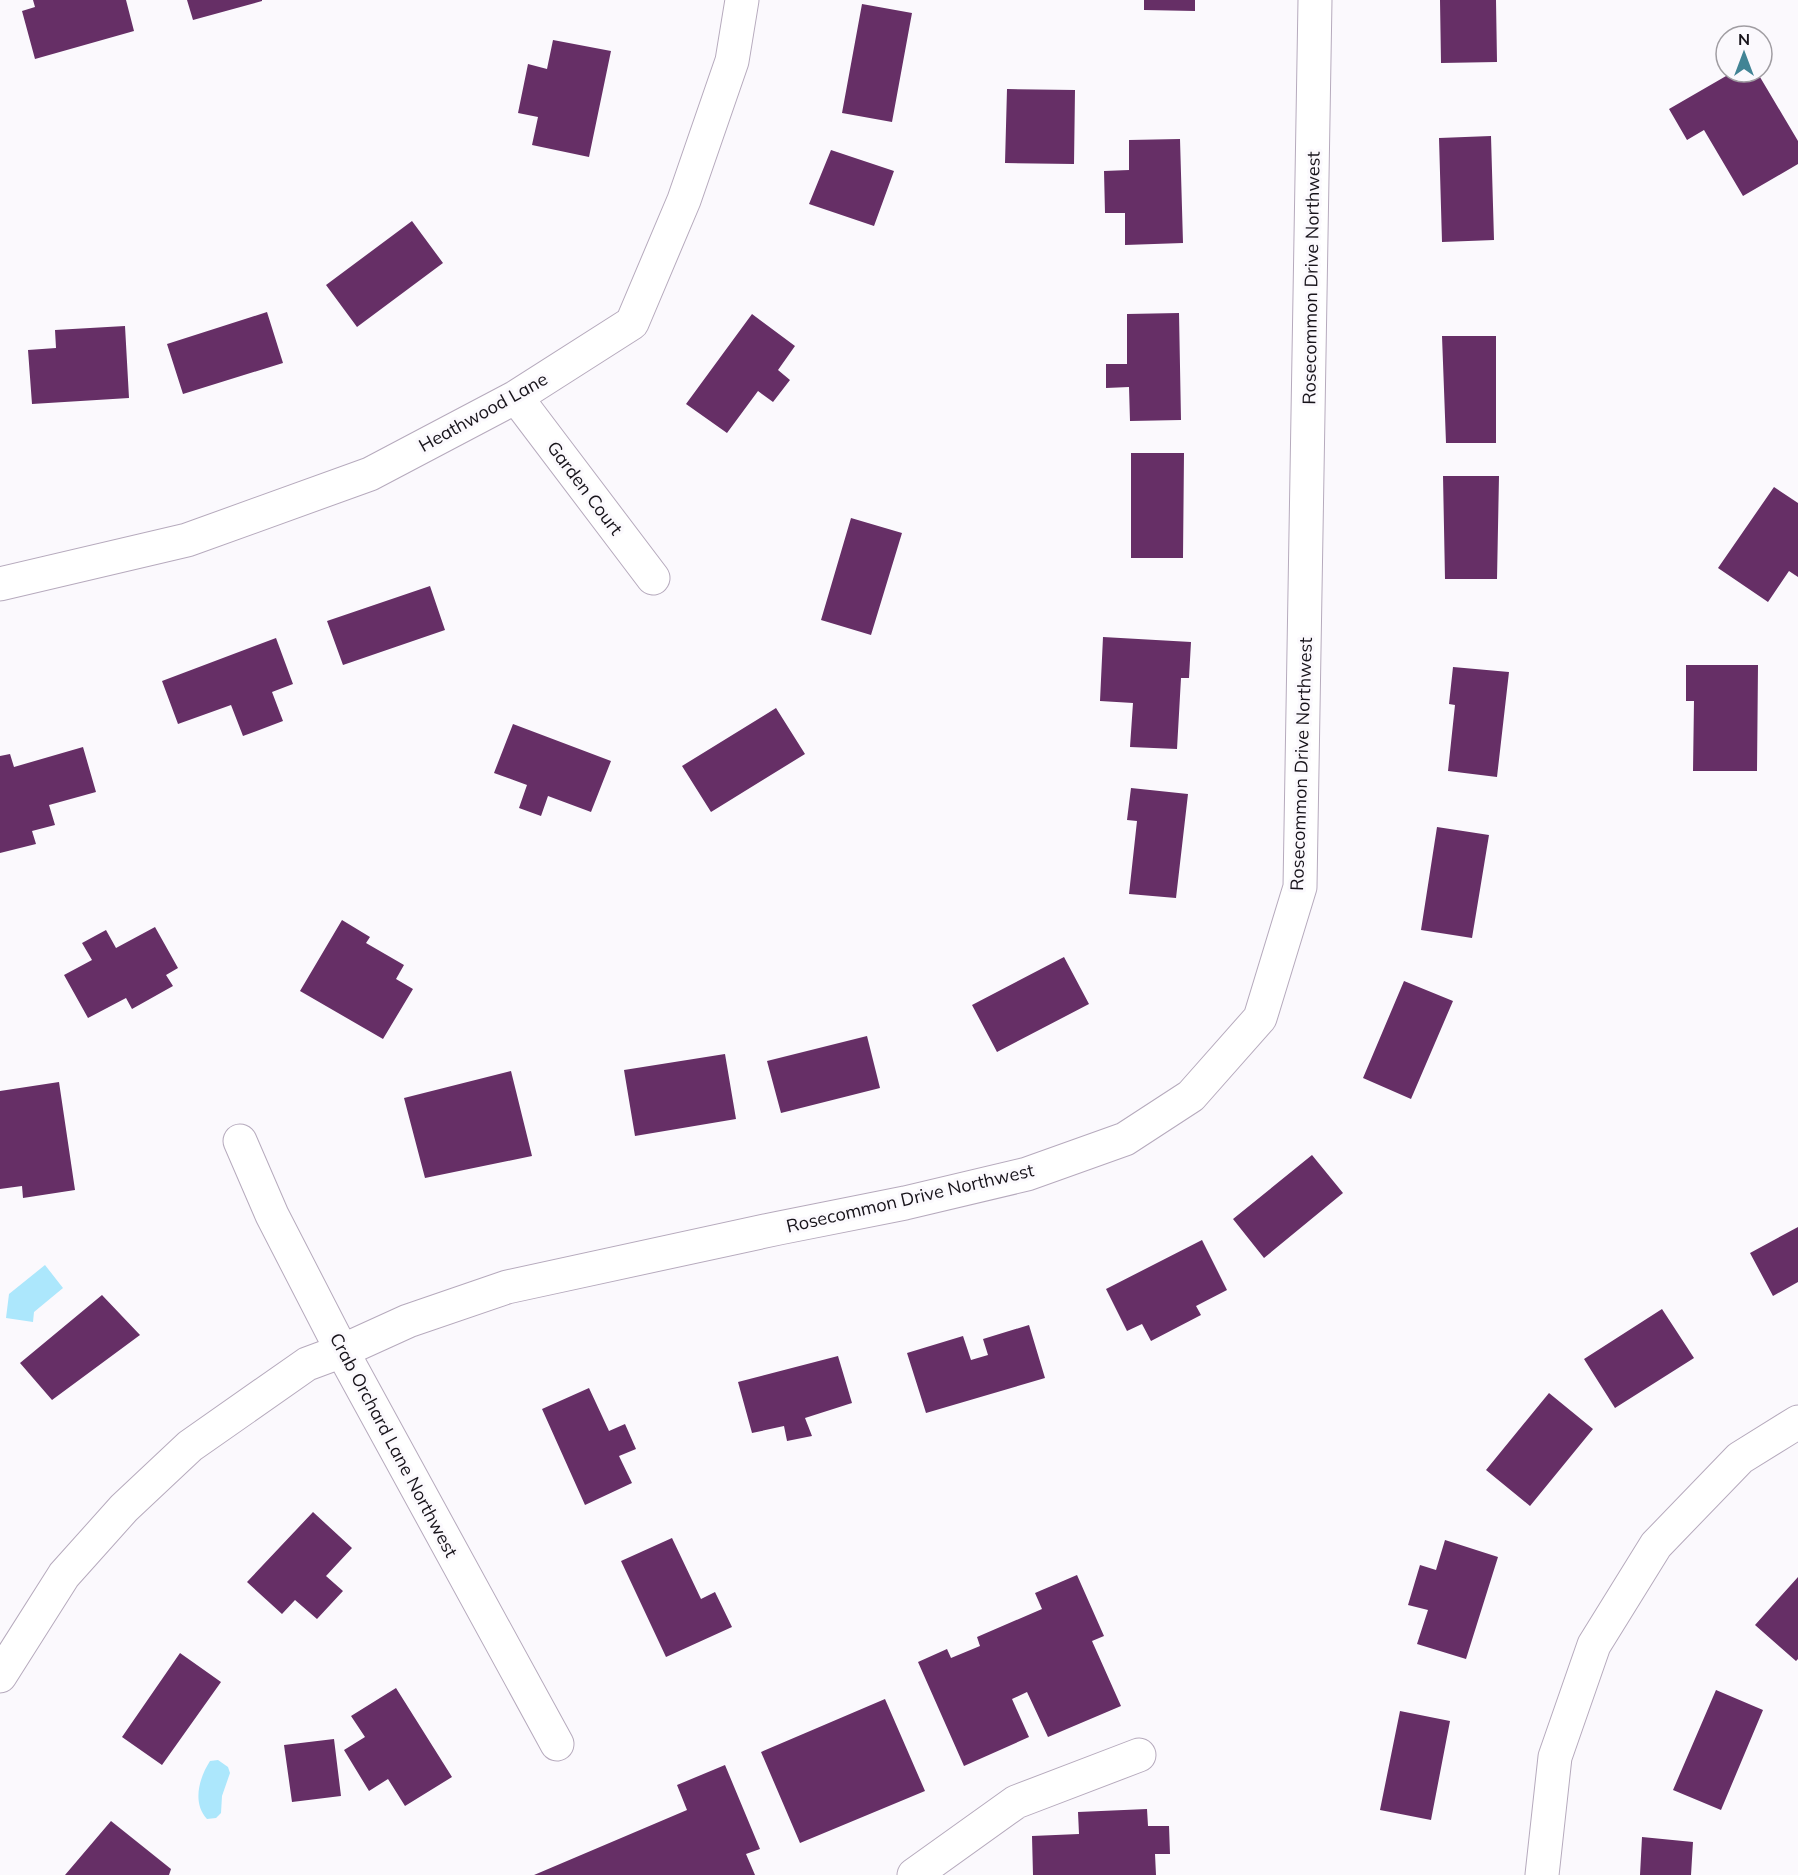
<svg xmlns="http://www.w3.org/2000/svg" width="1798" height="1875" font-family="Mulish,sans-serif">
<rect width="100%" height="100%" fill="#fbf9fd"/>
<!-- water -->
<path fill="#ace7fc" d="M45,1265L63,1288L34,1312L33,1322L6,1318L9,1294Z
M218,1760L228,1767L230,1773L222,1796L221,1813L216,1818L207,1819C192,1803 199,1778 210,1761Z"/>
<!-- building -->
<path fill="#662f66" d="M33,0H126L134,31L35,59L22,11L35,7Z
M187,0H262V1L193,20Z
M1144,0H1195V11L1144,10Z
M1440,0H1496L1497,62L1441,63Z
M862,4L912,13L892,122L842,113Z
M553,40L611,51L589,157L532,145L538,117L518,113L528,64L547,69Z
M1733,72H1757L1798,141V164L1743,196L1704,130L1687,140L1669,109Z
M1007,89L1075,90L1074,164L1005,163Z
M1491,136L1494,240L1442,242L1439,138Z
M1180,139L1183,243L1125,245V213H1105L1104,171L1129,170V140Z
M831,150L894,171L874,226L809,204Z
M412,221L443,263L357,327L326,285Z
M267,312L283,363L183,394L167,344Z
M1179,313L1181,420L1130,421L1129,387L1106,388V364H1127V314Z
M752,314L795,346L778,370L790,380L773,402L758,391L727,433L686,404Z
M125,326L129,398L32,404L28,350L56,348L55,330Z
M1442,336H1496V443H1446Z
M1131,453H1184L1183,558H1131Z
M1443,476H1499L1497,579H1445Z
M1774,487L1798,503V577L1789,571L1768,602L1718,568Z
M851,518L902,533L871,635L821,620Z
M430,586L445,630L343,665L327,621Z
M1103,637L1191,642L1189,678H1181L1177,749L1130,747L1133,703L1100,701Z
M276,638L293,684L272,692L283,721L243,736L231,705L178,724L162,681Z
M1686,665H1758L1757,771H1693L1694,701H1686Z
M1453,667L1509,672L1497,777L1448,771L1455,705L1449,704Z
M776,708L805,754L711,812L682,766Z
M513,724L611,761L591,812L548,796L541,816L519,808L527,785L494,773Z
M83,747L96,792L49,805L55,825L32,831L36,844L0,853V756L10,754L14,767Z
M1131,788L1188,794L1176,898L1129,894L1137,821L1127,820Z
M1437,827L1489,835L1472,938L1421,930Z
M342,920L370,937L366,943L404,965L396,979L413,989L383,1039L300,991Z
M155,927L178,968L166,975L173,986L132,1009L126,998L88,1018L64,975L92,960L82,943L106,930L116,948Z
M1064,957L1089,1004L997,1052L972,1005Z
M1404,981L1453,1001L1411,1099L1363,1078Z
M867,1036L880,1088L781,1113L767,1061Z
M725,1054L736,1119L635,1136L624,1070Z
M511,1071L532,1156L425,1178L404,1098Z
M59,1082L75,1190L23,1198L22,1186L0,1189V1091Z
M1312,1155L1343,1193L1264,1258L1233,1219Z
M1798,1227V1282L1773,1296L1750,1253Z
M1202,1240L1227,1290L1196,1306L1201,1315L1151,1341L1142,1324L1127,1331L1106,1289Z
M102,1295L140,1335L52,1400L20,1363Z
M1662,1309L1694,1358L1615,1408L1584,1359Z
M1029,1325L1045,1378L926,1413L907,1353L963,1336L971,1360L988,1355L983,1339Z
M838,1356L852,1403L805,1418L812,1436L787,1441L784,1426L752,1433L738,1382Z
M589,1388L609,1431L625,1424L636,1449L619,1456L632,1483L585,1505L542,1409Z
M1549,1393L1593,1429L1530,1506L1486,1470Z
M313,1512L352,1548L326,1576L343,1591L317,1619L295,1600L282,1614L247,1582Z
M672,1538L701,1599L715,1592L732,1627L666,1657L621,1561Z
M1445,1540L1498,1557L1466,1659L1417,1644L1428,1610L1408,1605L1420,1565L1436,1570Z
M1077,1575L1104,1636L1092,1641L1121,1706L1048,1737L1027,1692L1012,1699L1029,1737L964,1766L918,1662L947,1649L951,1658L980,1646L977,1637L1042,1609L1035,1593Z
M1798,1577V1659L1796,1661L1755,1625Z
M180,1653L221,1682L162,1765L122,1737Z
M396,1688L452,1777L405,1806L388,1779L369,1791L344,1750L365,1737L351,1716Z
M1716,1690L1763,1710L1721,1810L1673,1790Z
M885,1699L925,1791L800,1843L761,1752Z
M1400,1711L1450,1721L1431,1820L1380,1810Z
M334,1739L341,1796L292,1802L284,1745Z
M725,1765L760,1849L746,1854L755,1875H534L687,1810L677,1785Z
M1147,1809L1148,1826H1169L1170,1854H1155L1156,1875H1033L1032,1836L1079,1834L1078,1812Z
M111,1821L171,1869L169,1875H65Z
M1642,1837L1693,1842L1691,1875H1640Z"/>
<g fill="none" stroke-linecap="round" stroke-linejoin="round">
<!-- street casing -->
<g stroke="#b6aabd" stroke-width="35">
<path id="street" d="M516,397L653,578
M0,584L187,540L370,474L516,397L632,323L684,200L732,61L742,0
M240,1141L272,1215L342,1351L557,1744
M0,1676L64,1575L124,1508L190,1446L307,1364L342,1351L408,1321L507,1287L779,1228L905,1203L1027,1174L1125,1139L1191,1096L1260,1018L1300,887L1315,0
M914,1875L1016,1802L1139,1755
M1542,1875L1555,1757L1594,1645L1656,1545L1740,1458L1798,1422"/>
</g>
<!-- street -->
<use href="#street" stroke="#fff" stroke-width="33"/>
</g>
<g text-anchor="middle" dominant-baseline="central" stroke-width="6" stroke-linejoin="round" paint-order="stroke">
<!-- street labels -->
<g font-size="18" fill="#17131a" stroke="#fbf9fd">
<text transform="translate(1311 278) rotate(-89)">Rosecommon Drive Northwest</text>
<text transform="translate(483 412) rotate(-29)">Heathwood Lane</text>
<text transform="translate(585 488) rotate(53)">Garden Court</text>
<text transform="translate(1301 764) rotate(-88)">Rosecommon Drive Northwest</text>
<text transform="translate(910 1198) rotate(-13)">Rosecommon Drive Northwest</text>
<text transform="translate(394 1445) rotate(62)">Crab Orchard Lane Northwest</text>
</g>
</g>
<!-- north arrow -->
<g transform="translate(1744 54)"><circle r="28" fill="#fbf9fd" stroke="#a09da2" stroke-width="1.5"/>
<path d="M0-4.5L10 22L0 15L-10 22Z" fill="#428495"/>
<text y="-9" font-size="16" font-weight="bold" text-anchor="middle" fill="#17131a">N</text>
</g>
</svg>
